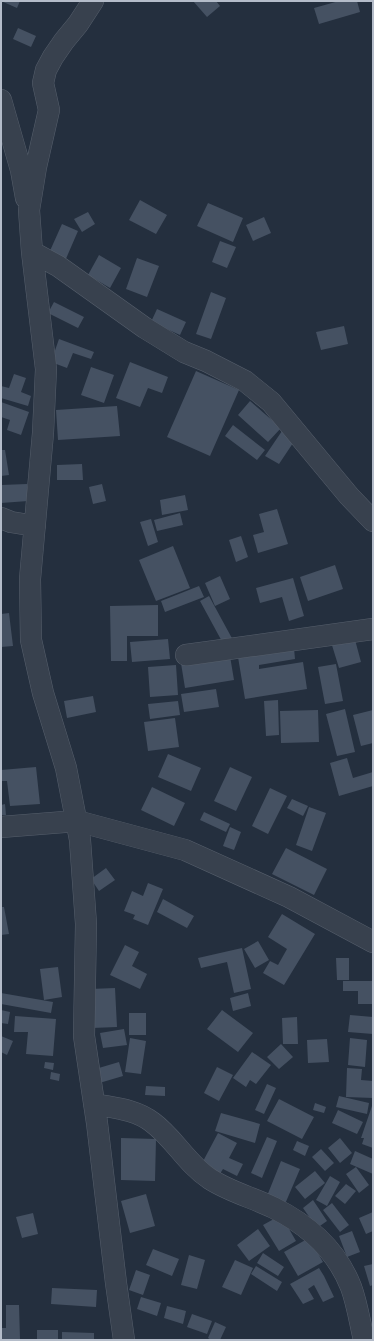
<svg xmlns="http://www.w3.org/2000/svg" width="374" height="1341" font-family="'Archivo Narrow',sans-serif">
<rect width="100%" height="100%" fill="#242f3e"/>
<!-- building -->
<path fill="#455162" d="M1,1H20L17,8Z
M193,1H216L220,6L207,17Z
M339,1H357L360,12L319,24L314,8Z
M18,28L36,36L31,47L13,39Z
M140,200L167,215L156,234L129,220Z
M208,203L243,218L233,242L197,226Z
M88,212L95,224L82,232L74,219Z
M264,217L271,233L253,241L246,225Z
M62,224L78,231L65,261L49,253Z
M220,241L236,247L227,268L212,262Z
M99,255L121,268L110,288L88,275Z
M137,258L159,266L147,297L126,289Z
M211,292L226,298L211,339L196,334Z
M54,302L84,317L78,328L48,313Z
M157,309L186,322L180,335L151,322Z
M344,326L348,344L321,350L316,332Z
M59,339L94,352L91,359L73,353L67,368L51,362Z
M130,362L168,377L162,393L148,388L140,407L116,398Z
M91,367L114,375L104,403L81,395Z
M196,371L239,390L210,456L167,437Z
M14,374L26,378L21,392L31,396L28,406L1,398V386L9,388Z
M250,401L281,428L268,442L238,415Z
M1,402L29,412L21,435L7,430L10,420L1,417Z
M117,406L120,436L58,440L56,410Z
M233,425L265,450L257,460L225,436Z
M282,431L295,440L279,464L265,456Z
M1,450H5L9,475L1,476Z
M82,464L83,480H57V465Z
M27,484L28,501L1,503V485Z
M102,484L106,501L93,504L89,487Z
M185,495L188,510L162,515L160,500Z
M277,509L288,544L258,553L253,535L264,532L259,514Z
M180,513L183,525L157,531L154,520Z
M151,519L158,542L148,546L140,522Z
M241,536L248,557L236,562L229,540Z
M173,546L190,588L156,601L139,560Z
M335,565L343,589L308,601L300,577Z
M220,576L230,599L215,606L205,583Z
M293,578L304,616L289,621L282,597L260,603L256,588Z
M199,586L204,597L165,612L161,601Z
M209,596L234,642L225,647L200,601Z
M158,605V636H127V661H111L110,606Z
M9,613L13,646L1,647V614Z
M354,636L361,662L339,668L331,642Z
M168,639L170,659L132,662L130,642Z
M294,648L295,659L259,665V669L303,662L307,689L245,699L238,657Z
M229,650L234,680L185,688L180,657Z
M336,664L343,701L325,704L318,667Z
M176,665L178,695L150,697L148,667Z
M216,689L219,707L184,712L181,694Z
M93,696L96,712L67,718L64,701Z
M278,700L279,735L266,736L264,701Z
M178,701L180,715L150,719L148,704Z
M345,709L355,752L337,756L326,714Z
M318,710L319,742L281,743L280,711Z
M373,710V743L361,746L353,715Z
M175,718L179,747L148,751L144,722Z
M168,754L201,768L191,791L158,777Z
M347,758L353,778L373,772V786L339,796L330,763Z
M36,767L40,804L10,806L7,781H1V770Z
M230,767L252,777L236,811L214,801Z
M152,787L185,803L174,826L141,810Z
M270,788L287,796L268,834L252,826Z
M292,799L308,806L303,816L287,808Z
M5,804L6,815H1V805Z
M309,807L326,813L312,851L296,845Z
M204,812L230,824L226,832L200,820Z
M230,827L241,832L234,850L223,846Z
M286,848L327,869L314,895L272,874Z
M106,868L115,880L99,891L91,879Z
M148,883L163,889L148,925L133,919L135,915L124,911L132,891L143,896Z
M163,899L194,916L187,928L157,912Z
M1,907H4L9,934L1,935Z
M282,914L315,934L284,985L263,973L270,961L278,965L287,949L268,937Z
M258,941L269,960L255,968L244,949Z
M125,945L139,952L132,966L147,974L140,989L110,975Z
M242,948L251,989L234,993L227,962L201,968L198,958Z
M336,958H349V980H337Z
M58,967L62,997L44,1000L40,969Z
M343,981H373V1004H358V991H343Z
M115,988L117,1027L92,1028L90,989Z
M1,993L53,1002L51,1013L1,1004Z
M248,993L251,1006L233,1011L230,998Z
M1,1010L10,1012L8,1024L1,1023Z
M222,1010L253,1033L238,1052L207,1029Z
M129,1013H146V1035H129Z
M350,1015L373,1017V1034L348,1032Z
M15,1016L56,1019L53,1056L26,1054L28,1032H14Z
M297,1017L298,1044H283L282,1018Z
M124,1029L127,1045L103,1048L100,1033Z
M1,1036L13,1041L7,1055L1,1052Z
M130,1038L146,1041L141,1074L125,1072Z
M350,1038L367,1040L365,1067L348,1065Z
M327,1039L329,1062L308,1063L307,1040Z
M281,1044L293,1057L279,1069L267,1057Z
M252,1052L271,1065L256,1084L250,1080L246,1087L233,1078Z
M45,1062L54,1063L53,1070L44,1068Z
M119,1062L123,1076L96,1084L92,1070Z
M217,1067L233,1075L219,1101L204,1093Z
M347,1068L362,1069L361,1080L373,1081V1098L346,1097Z
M51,1072L60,1074L59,1081L50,1079Z
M267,1084L276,1088L264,1114L255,1110Z
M146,1086L165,1087V1096L145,1095Z
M339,1096L369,1103L367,1114L336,1107Z
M279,1099L314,1117L302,1139L267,1121Z
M315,1103L326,1107L324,1113L313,1110Z
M373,1103V1148L362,1144L364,1138H361Z
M338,1110L363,1122L357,1134L332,1123Z
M221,1113L260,1124L255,1143L215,1131Z
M218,1133L237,1143L229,1158L243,1164L237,1176L223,1169L218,1177L200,1167Z
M267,1137L277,1141L262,1178L251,1173Z
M121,1138L156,1139L155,1181L121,1180Z
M340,1138L352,1153L340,1163L328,1148Z
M297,1141L309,1146L305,1156L293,1150Z
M321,1149L334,1163L325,1171L312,1157Z
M355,1151L373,1159V1174L350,1164Z
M281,1161L300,1169L285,1204L267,1196Z
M356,1167L369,1185L359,1193L346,1174Z
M315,1171L325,1183L305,1199L295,1187Z
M330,1176L340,1182L327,1206L316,1200Z
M346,1184L356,1191L345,1204L335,1196Z
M146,1194L155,1226L130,1233L121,1201Z
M313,1200L327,1221L317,1228L303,1208Z
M332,1203L349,1225L340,1232L323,1210Z
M373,1212V1231L366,1234L359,1218Z
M33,1213L38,1234L22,1238L16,1217Z
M281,1215L296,1241L279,1251L263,1225Z
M258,1229L270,1246L249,1261L237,1245Z
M352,1231L360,1252L347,1257L339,1236Z
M309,1238L323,1262L298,1276L284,1252Z
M153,1249L179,1259L172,1276L146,1265Z
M263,1253L284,1267L278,1276L257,1263Z
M189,1255L205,1260L197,1289L181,1285Z
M235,1260L253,1268L241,1295L222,1287Z
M373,1264V1285L370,1286L364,1266Z
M256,1266L282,1282L277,1291L251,1274Z
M319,1268L324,1276L334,1297L323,1302L314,1285L308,1289L314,1299L303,1304L290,1284Z
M136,1270L150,1275L143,1295L129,1290Z
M52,1288L97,1290L96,1307L51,1304Z
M141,1297L161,1303L157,1316L137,1309Z
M6,1305H19L20,1339H1V1328H6Z
M167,1306L186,1311L183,1324L164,1318Z
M192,1314L212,1321L207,1334L187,1327Z
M215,1322L226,1327L220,1340H211L208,1338Z
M37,1330H58V1340H37Z
M62,1332L94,1333V1340H62Z"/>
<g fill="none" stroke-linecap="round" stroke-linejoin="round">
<!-- street casing -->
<g stroke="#565f6c" stroke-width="22">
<path id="street" d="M93,1L78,24L64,41L53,57L46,70L43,83L49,110L36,167L29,210L32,252L46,369L43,433L30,579L31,640L43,693L66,768L80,840L86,924L84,1036L97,1123L116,1283L124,1340
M1,100L21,170L26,198
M32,252L58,266L145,328L184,352L206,361L245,381L271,402L349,496L373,521
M1,518L11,522L35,526
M186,655L373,629
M1,827L77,821L185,850L289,897L373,942
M94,1104C114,1108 135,1109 152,1122C174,1138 187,1164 210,1179C230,1192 254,1198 274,1208C308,1225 337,1251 351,1287C357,1303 360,1323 364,1340"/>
</g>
<!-- street -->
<use href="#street" stroke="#38414e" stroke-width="21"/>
</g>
<!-- border -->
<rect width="374" height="1341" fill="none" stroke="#b4bcc9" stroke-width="4"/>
</svg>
